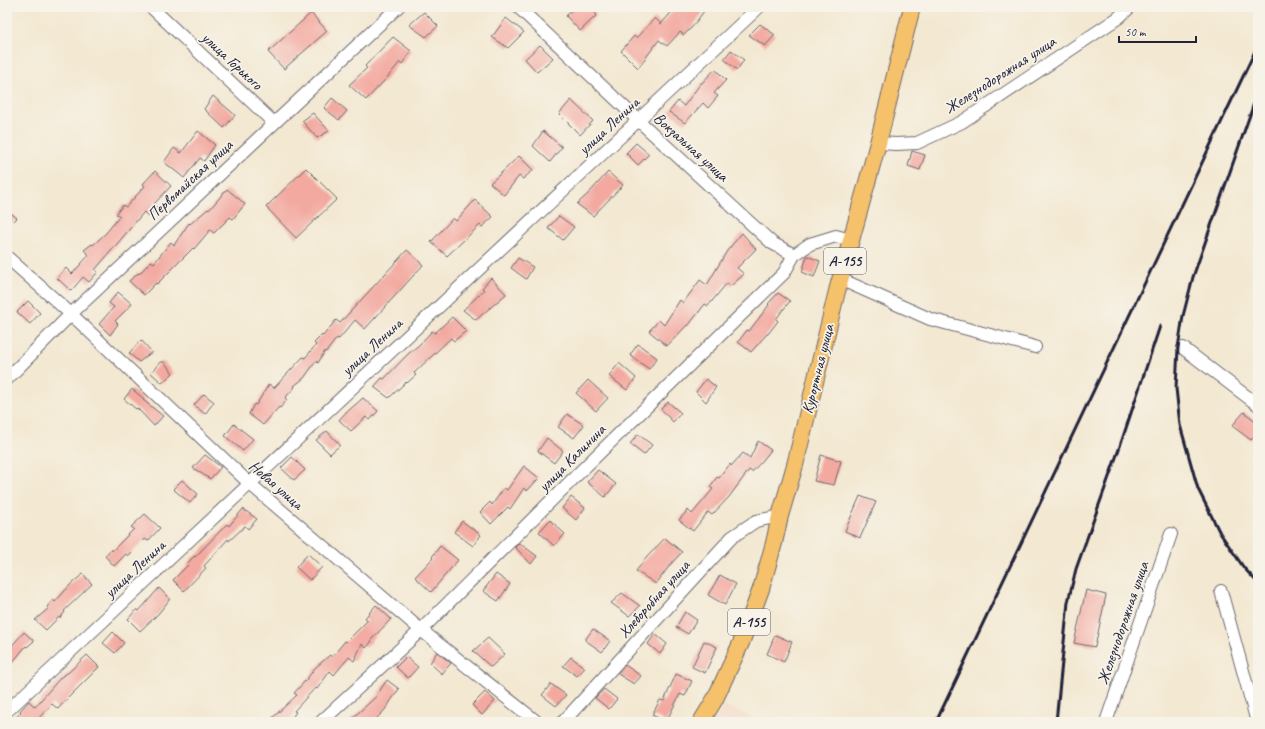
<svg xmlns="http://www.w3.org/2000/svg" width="1265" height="729" font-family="Caveat,sans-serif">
<rect width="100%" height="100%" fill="#f7f3e8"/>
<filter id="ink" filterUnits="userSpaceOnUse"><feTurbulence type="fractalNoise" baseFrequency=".025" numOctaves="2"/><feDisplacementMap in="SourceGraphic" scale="8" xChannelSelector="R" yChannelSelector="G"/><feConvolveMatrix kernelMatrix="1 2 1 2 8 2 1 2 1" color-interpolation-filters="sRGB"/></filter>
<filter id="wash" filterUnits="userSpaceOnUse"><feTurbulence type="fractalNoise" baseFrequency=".012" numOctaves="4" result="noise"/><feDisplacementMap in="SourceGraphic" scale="16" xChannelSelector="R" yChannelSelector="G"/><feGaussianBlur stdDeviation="0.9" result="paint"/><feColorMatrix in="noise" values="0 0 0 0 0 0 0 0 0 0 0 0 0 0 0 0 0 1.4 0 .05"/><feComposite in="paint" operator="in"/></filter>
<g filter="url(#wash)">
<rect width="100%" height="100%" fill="#f3e8d1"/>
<!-- built -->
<path fill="#f3d4bf" d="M724,705L761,722H713Z"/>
<g id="blocks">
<!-- building -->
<path fill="#f3a9a0" d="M574,7H590L597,15L580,31L566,16Z
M676,7H707L693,26L684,35L680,32L667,46L659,40L638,68L621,51L634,36L636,38L655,18L661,24Z
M424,12L438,26L426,37L409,25Z
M311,13L327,31L284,69L268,52Z
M506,18L524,32L508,48L492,37Z
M760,24L775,35L765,46L749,35Z
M393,37L411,51L402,64L400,62L386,79L366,100L349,85L367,68L365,66Z
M540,45L553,58L537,72L525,59Z
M731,50L744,60L737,70L724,59Z
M715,69L726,80L714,93L718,96L708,108L703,103L685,123L669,112L678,101L684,106L701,83H702Z
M213,96L235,115L224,128L204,109Z
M332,98L347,111L339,120L324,108Z
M571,100L593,121L580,135L559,114Z
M313,113L329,131L317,138L302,121Z
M198,131L215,145L204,161L200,158L184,178L164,162L174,148L181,153Z
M543,131L562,147L550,162L533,146Z
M636,143L649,154L638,165L626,153Z
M912,151L925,155L920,170L908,166Z
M519,156L533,170L523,179L519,176L504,195L490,183L499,175Z
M306,168L337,199L296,238L266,207Z
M155,171L171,186L154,204L157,207L149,216L144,212L95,270L98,272L89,282L83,277L71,291L57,278L66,268L72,274L89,255L84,250L92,244L93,245L106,233L120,216L116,214L123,205L126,207L145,186L143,184Z
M608,172L623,185L593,216L577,204L589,193Z
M227,189L245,204L233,219L230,217L214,233L210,230L194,249L193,248L157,284L156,283L144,295L129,281L138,273L139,274L151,261L154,263L171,242L174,245L189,223L190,224L208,209L209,210Z
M475,200L493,217L482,227L480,225L447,256L431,242L453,218L456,221Z
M7,210L17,218L7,228Z
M559,216L574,227L563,240L548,228Z
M742,233L756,249L737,268L744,274L731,286L727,283L708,306L705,304L688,326L687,325L667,346L649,331L659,320L664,325L680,300L683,303L700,280L707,285L727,251Z
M407,250L423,265L365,329L355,320L339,339L337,338L326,352L325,351L318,363L316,361L304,378L294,386L295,387L285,398L287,400L280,408L279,407L263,425L249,414L254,404L256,405L269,384L274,388L303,357L305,358L316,345L314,343L322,335L323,336L336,320L340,323Z
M807,256L820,261L814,277L802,272Z
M518,258L533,267L526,279L511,268Z
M491,278L506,294L476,320L463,310L484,290L482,288Z
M118,292L132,304L115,321L118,324L110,335L99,324L114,307L109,303Z
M778,293L790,301L776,319L778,321L768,334H767L751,352L738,342L747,330L749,331L769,305L768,304Z
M28,301L40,313L30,324L17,312Z
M452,317L466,331L454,341L451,338L414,373L416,375L407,383L406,382L389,398L374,387L382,378L384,379L408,354L420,344L432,331L435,333Z
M141,340L152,352L139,362L129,353Z
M638,344L657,358L649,369L630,355Z
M160,362H164L173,373L162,383L151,373Z
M619,363L636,378L627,390L609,376Z
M706,379L716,387L706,402L696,392Z
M588,380L608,398L596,411L576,393Z
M132,389L144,399L143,400L163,416L154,426L137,408L136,409L124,399Z
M204,394L214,402L205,414L194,405Z
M363,398L378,411L370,420L366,417L351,431L339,420L347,411H348Z
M668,402L681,413L673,422L661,409Z
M1244,412L1258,423V431L1251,440L1232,426Z
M567,414L584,425L574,438L558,427Z
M234,424L253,439L243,451L225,436Z
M327,431L340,445L330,454L316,440Z
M638,434L652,445L644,455L630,444Z
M547,438L563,451L554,463L538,451Z
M758,441L771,450L763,460L752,472L749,470L729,497L712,515L708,512L693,531L679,520L688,510L692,514L713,489L710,487L717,477L719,478L730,464L731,466L743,453L750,458Z
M205,455L221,467L210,479L193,468Z
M821,455L841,461L834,485L814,481Z
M292,457L305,470L294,480L281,468Z
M524,466L539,478L527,491L524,488L510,509L508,507L491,524L480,512L490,502L492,505L504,488L507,490Z
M598,470L616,484L605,497L587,482Z
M182,480L198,494L190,503L173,489Z
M860,496L876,502L860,538L845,531Z
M571,497L585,508L576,520L562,508Z
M243,509L257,519L248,529L245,526L229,541L228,539L204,566L206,568L184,591L173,580L188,565L187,564L194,556L195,557L227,524L229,526Z
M145,514L160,528L148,541L145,539L128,556L126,554L114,566L105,556L111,549L112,551L134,529L131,527Z
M550,520L565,534L554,546L539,532Z
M462,521L481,535L473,546L454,532Z
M665,538L682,552L670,565L656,584L636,571L647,557Z
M519,543L537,556L531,564L515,547Z
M440,546L458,560L431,592L415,577L433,558L432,557Z
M308,554L322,567L310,580L296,567Z
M83,574L92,584L64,611L65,612L60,618L59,617L46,630L35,620L49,608L47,607L53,600L55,602L71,584Z
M496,574L510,584L498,601L483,591Z
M720,575L736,584L725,605L708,595Z
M159,588L170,599L158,614L140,631L128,619L137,609L139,611Z
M1086,590L1106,595L1095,647L1074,643Z
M622,593L640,606L629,616L611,603Z
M376,605L391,619L371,640L372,641L366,648L362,644L354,661L349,657L334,675L330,671L317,689L315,688L294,711L296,712L289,722H268L297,695L294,693L306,680L315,668L330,655L332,657L345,641L346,642L368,620L365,618Z
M685,612L697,620L688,634L676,627Z
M593,629L610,641L602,652L585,640Z
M24,632L34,641L27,647L26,646L7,669V651Z
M113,632L124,643L115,653L103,643Z
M655,634L667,644L660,654L648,644Z
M775,635L792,642L784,662L767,654Z
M488,638L505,654L491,667L473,651Z
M704,641L717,647L705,673L692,667Z
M437,652L451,663L442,674L430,663Z
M87,655L99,667L67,699L58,709L52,704L35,722H12L21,712L20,711L29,701L35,707L61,677L69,672Z
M406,657L418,667L408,678L396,667Z
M571,657L585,668L577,676L563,666Z
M625,665L641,676L634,684L618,674Z
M676,674L692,681L685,696L680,694L666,722L652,715L660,700L664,701Z
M387,680L399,689L384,711L373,722H348L379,694L378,693Z
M551,684L566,695L556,706L542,695Z
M604,689L617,699L609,709L595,698Z
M485,692L495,701L482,715L472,705Z"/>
</g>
</g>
<g filter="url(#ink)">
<use href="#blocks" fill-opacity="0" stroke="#6b6770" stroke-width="1"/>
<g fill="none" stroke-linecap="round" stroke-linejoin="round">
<!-- minor casing -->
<g stroke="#6b6770" stroke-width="14">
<path id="minor" d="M151,7L274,123
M518,7L638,120L772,243L794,255
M878,143L896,144L917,143L962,122L1118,18L1130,7
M7,257L71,314L249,483L421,630L537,722
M840,279L930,319L1035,347
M1183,348L1258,405
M7,379L71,314L398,7
M1221,591L1257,722
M7,711L759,7
M321,722L421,630L587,465L784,273L794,255L810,244L836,236L851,240
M563,722L732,537L756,521L780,516
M1106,722L1171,534"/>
</g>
<!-- major casing -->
<g stroke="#6b6770" stroke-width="18">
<path id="major" d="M701,722L715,699L741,643L761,589L774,543L780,516L795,465L837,291L878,143L912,7"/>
</g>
<!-- minor -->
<use href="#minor" stroke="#fff" stroke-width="12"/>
<!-- major -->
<use href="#major" stroke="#f5c16b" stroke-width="16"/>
<!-- rail -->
<path stroke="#22223b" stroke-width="3" d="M1258,92L1193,277L1183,316L1178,348L1176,388L1180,425L1198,489L1220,533L1244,568L1258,583
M936,722L1258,45
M1056,722L1068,602L1076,569L1119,449L1160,326"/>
</g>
</g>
<g text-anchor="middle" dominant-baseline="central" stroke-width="3.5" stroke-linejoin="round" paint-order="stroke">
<!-- shield labels -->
<g fill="#f7f3e8" stroke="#62616f" stroke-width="1">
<rect x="824" y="248" width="42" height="26" rx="3"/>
<rect x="728" y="609" width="42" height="26" rx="3"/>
</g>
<g font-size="15" font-weight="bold" fill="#22223b">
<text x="845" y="261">А-155</text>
<text x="749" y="622">А-155</text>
</g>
<!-- street labels -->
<g font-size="16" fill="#22223b" stroke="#f7f3e8">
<text transform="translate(232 61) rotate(43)">улица Горького</text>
<text transform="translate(1000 75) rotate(-33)">Железнодорожная улица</text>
<text transform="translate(609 126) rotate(-43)">улица Ленина</text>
<text transform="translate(691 147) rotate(42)">Вокзальная улица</text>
<text transform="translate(190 180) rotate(-43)">Первомайская улица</text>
<text transform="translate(372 347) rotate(-43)">улица Ленина</text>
<text transform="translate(818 369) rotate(-76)">Курортная улица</text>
<text transform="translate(572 458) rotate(-45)">улица Калинина</text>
<text transform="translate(276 485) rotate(41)">Новая улица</text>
<text transform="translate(135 569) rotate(-43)">улица Ленина</text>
<text transform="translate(654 599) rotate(-48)">Хлеборобная улица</text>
<text transform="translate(1123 623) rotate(-71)">Железнодорожная улица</text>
</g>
</g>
<!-- margin -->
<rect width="1265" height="729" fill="none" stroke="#f7f3e8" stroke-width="24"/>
<!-- scale -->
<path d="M1119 36v6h77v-6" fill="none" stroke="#22223b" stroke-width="2"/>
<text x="1125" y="36" font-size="12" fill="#22223b" stroke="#f7f3e8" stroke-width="3" paint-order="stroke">50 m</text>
</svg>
